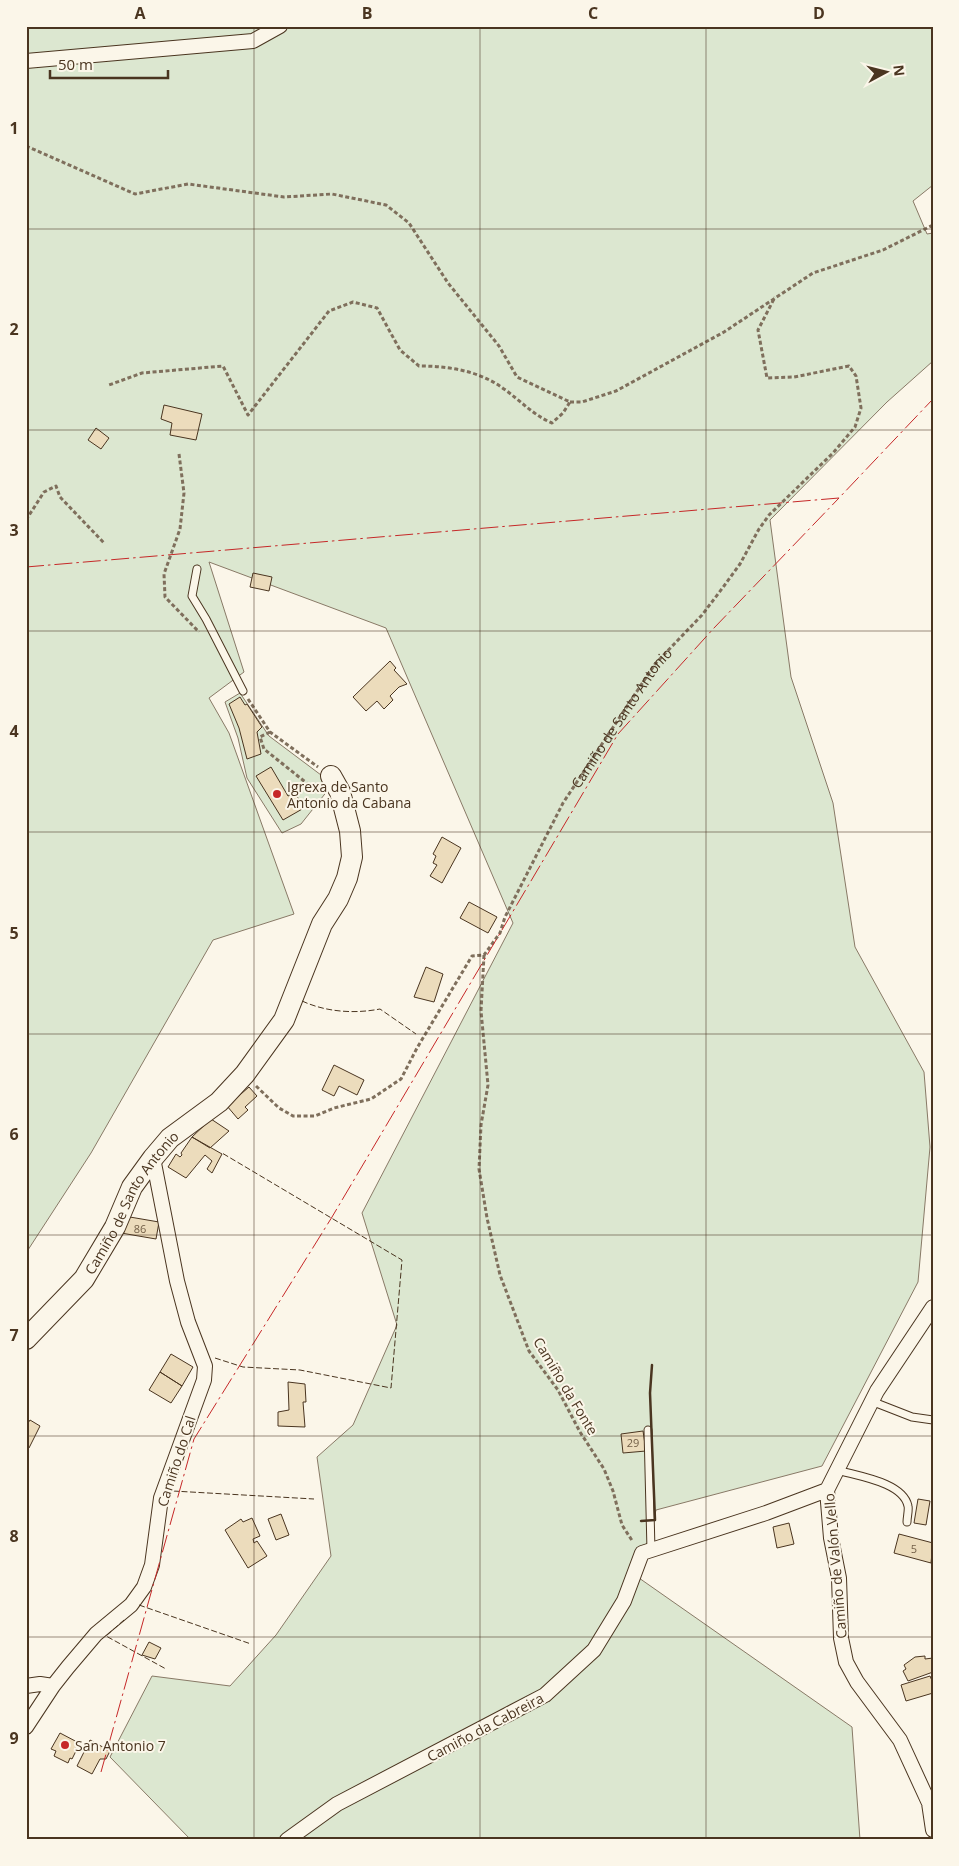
<svg xmlns="http://www.w3.org/2000/svg" width="959" height="1866" font-family="'Open Sans',sans-serif">
<rect width="100%" height="100%" fill="#fbf6e9"/>
<!-- green -->
<path fill="#dce7d0" stroke="#887966" d="M26,26H933V185L913,201L927,234L933,233V361L887,402L770,520L791,677L833,803L855,947L924,1072L930,1147L918,1282L822,1466L656,1510L639,1578L852,1727L860,1840H191L110,1757L152,1676L230,1686L276,1635L331,1556L317,1457L353,1425L397,1325L362,1213L513,923L386,628L209,562L244,672L209,698L229,733L294,914L213,940L91,1153L26,1253Z
M240,693L269,736L325,778L328,790L301,824L282,833L247,778L238,738L225,702Z"/>
<!-- building -->
<path fill="#ecdcbc" stroke="#4a3520" d="M164,405L202,414L196,440L170,435L172,423L161,419Z
M96,428L109,438L101,449L88,440Z
M253,573L272,577L269,591L250,587Z
M390,661L396,668L394,670L407,684L399,687L390,696L393,700L384,709L377,701L366,711L353,697Z
M240,697L245,705L247,704L262,727L257,732L261,754L247,759L239,728L229,704Z
M271,767L288,796L295,793L304,808L283,820L256,776Z
M442,837L461,848L442,883L430,876L437,865L433,863L436,856L433,854Z
M469,902L497,917L488,933L460,918Z
M426,967L443,974L434,1002L414,997Z
M334,1065L364,1080L357,1095L339,1086L334,1096L322,1090Z
M249,1087L257,1096L245,1107L248,1110L238,1119L227,1106Z
M211,1119L229,1131L210,1148L192,1137Z
M192,1137L222,1154L212,1173L207,1169L212,1161L205,1155L186,1178L168,1167L176,1154L180,1157L182,1155L181,1153Z
M124,1216L159,1222L156,1239L121,1233Z
M171,1354L193,1367L182,1386L160,1372Z
M160,1372L182,1386L171,1403L149,1390Z
M288,1382L305,1384L306,1402H303L305,1427L278,1426V1412L289,1410Z
M30,1420L40,1426L29,1448L26,1447V1426Z
M643,1431L646,1451L623,1453L621,1434Z
M918,1499L930,1501L926,1525L914,1523Z
M281,1514L289,1535L276,1540L268,1519Z
M252,1518L260,1536L253,1539L254,1543L257,1541L267,1556L248,1568L225,1530L241,1519L243,1522Z
M789,1523L794,1544L777,1548L773,1527Z
M899,1534L933,1543L931,1563L894,1553Z
M149,1642L161,1648L155,1659L142,1655Z
M925,1656V1659L933,1658V1672L908,1681L903,1671L906,1669L904,1665L915,1657Z
M930,1676L933,1683V1693L906,1701L901,1685Z
M60,1733L79,1743L76,1748L77,1749L72,1759L70,1758L68,1763L54,1756L56,1751L51,1749Z
M90,1740L110,1751L106,1759H100L92,1774L77,1766Z"/>
<g fill="none" stroke-linecap="round" stroke-linejoin="round">
<!-- lane casing -->
<g stroke="#4a3520" stroke-width="9">
<path id="lane" d="M197,569L192,596L206,619L243,691
M871,1401L912,1417L933,1420
M648,1430L651,1550
M837,1470C857,1476 903,1482 908,1506C909,1510 907,1517 907,1522"/>
</g>
<!-- street casing -->
<g stroke="#4a3520" stroke-width="16">
<path id="street" d="M26,61L253,41L280,26
M933,1307L877,1391L827,1490L831,1538L839,1578L841,1638L846,1662L857,1682L900,1740L929,1803L933,1830
M26,1686L40,1684L53,1686
M26,1727L53,1686L68,1667L96,1634L131,1605L144,1587L152,1565L161,1498L204,1380L205,1366L188,1322L177,1281L153,1158
M287,1840L337,1804L545,1695L594,1650L624,1601L642,1553L766,1513L827,1490"/>
</g>
<!-- secondary casing -->
<g stroke="#4a3520" stroke-width="22">
<g id="secondary">
<path id="s2" d="M26,1339L84,1279L115,1227L132,1187L153,1158L170,1138L219,1102L245,1074L284,1020L322,924L338,899L347,878L352,857L350,831L340,792L331,776"/>
</g>
</g>
<!-- path -->
<g stroke="#7f6f5c" stroke-width="3" stroke-dasharray="4 2.5" stroke-linecap="butt">
<path d="M26,146L135,194L188,184L284,197L332,194L386,205L409,223L448,283L499,346L517,377L570,402L563,413L552,423C533,415 521,401 504,389C480,371 449,366 419,366L400,350L377,308L353,302L329,311L248,415L223,366L142,373L109,385"/>
<path d="M570,402H582L616,391L724,332L813,273L883,250L933,225"/>
<path d="M179,454L184,493L180,529L164,574L165,597L199,632"/>
<path d="M26,520L44,492L56,486L60,497L105,544"/>
<path d="M248,699L270,732L318,767"/>
<path d="M270,732L260,737L264,749L309,785"/>
<path d="M484,955L481,1011L488,1085L481,1125L479,1169L487,1218L500,1275L529,1351L558,1390L580,1432L604,1469L613,1491L622,1525L633,1542"/>
<path id="s1" d="M256,1086L279,1108L293,1116H315L334,1108L371,1099L401,1079L417,1048L472,956L484,955L500,933L505,917L563,803L655,664L702,615L724,586L740,564L759,529L769,515L833,453L855,427L861,408L856,376L849,366L794,377L767,378L758,330L775,297"/>
</g>
<!-- lane -->
<use href="#lane" stroke="#fbf6e9" stroke-width="7"/>
<!-- street -->
<use href="#street" stroke="#fbf6e9" stroke-width="14"/>
<!-- secondary -->
<use href="#secondary" stroke="#fbf6e9" stroke-width="20"/>
<!-- fence -->
<path stroke="#4a3520" stroke-width="1" stroke-dasharray="6 2.5" stroke-linecap="butt" d="M302,1001C326,1012 354,1014 380,1009L416,1034
M215,1358L243,1367L300,1370L391,1388L402,1260L222,1153
M173,1491L314,1499
M139,1605L251,1644
M124,1620L106,1636L166,1669"/>
<!-- wall -->
<path stroke="#4a3520" stroke-width="2.5" d="M641,1521L655,1520L650,1393L652,1365"/>
<!-- power -->
<path stroke="#c62828" stroke-width="1" stroke-dasharray="18 4 2.5 4" stroke-linecap="butt" d="M26,567L839,498L933,399
M101,1772L194,1439L332,1217L618,734L714,628L839,498"/>
</g>
<!-- grid -->
<path fill="none" stroke="#4a3520" stroke-width="1" stroke-opacity="0.55" d="M254,26V1840M480,26V1840M706,26V1840M26,229H933M26,430H933M26,631H933M26,832H933M26,1034H933M26,1235H933M26,1436H933M26,1637H933"/>
<!-- markers -->
<g fill="#c62828" stroke="#fbf6e9" stroke-width="2">
<circle cx="277" cy="794" r="5"/>
<circle cx="65" cy="1745" r="5"/>
</g>
<g text-anchor="middle" dominant-baseline="central" stroke-width="4" stroke-linejoin="round" paint-order="stroke">
<!-- number labels -->
<g font-size="11" fill="#725f47">
<text x="140" y="1228">86</text>
<text x="633" y="1442">29</text>
<text x="914" y="1548">5</text>
</g>
<!-- street labels -->
<g font-size="14" fill="#4a3520" stroke="#fbf6e9">
<text stroke="none"><textPath href="#s1" startOffset="594">Camiño de Santo Antonio</textPath></text>
<text stroke="none"><textPath href="#s2" startOffset="174">Camiño de Santo Antonio</textPath></text>
<text transform="translate(566 1386) rotate(59)">Camiño da Fonte</text>
<text transform="translate(176 1461) rotate(-72)">Camiño do Cal</text>
<text transform="translate(835 1566) rotate(-95)">Camiño de Valón Vello</text>
<text transform="translate(485 1727) rotate(-28)">Camiño da Cabreira</text>
</g>
<!-- poi labels -->
<g font-size="14" fill="#4a3520" stroke="#fbf6e9" text-anchor="start">
<text x="287" y="786">Igrexa de Santo<tspan x="287" dy="16">Antonio da Cabana</tspan></text>
<text x="75" y="1745">San Antonio 7</text>
</g>
</g>
<!-- border -->
<rect width="959" height="1866" fill="none" stroke="#fbf6e9" stroke-width="55"/>
<!-- north arrow -->
<g transform="translate(886 72) rotate(83)" stroke="#fbf6e9" stroke-width="4" paint-order="stroke">
<path d="M0-4L9 19L0 12L-9 19Z" fill="#4a3520"/>
<text y="-8" font-size="14" font-weight="bold" text-anchor="middle" fill="#4a3520">N</text>
</g>
<!-- scale -->
<path d="M50 70v8h118v-8" fill="none" stroke="#4a3520" stroke-width="2.5"/>
<text x="58" y="70" font-size="15" fill="#4a3520" stroke="#fbf6e9" stroke-width="4" paint-order="stroke">50 m</text>
<rect x="28" y="28" width="904" height="1810" fill="none" stroke="#4a3520" stroke-width="2"/>
<g font-size="16" text-anchor="middle" font-weight="bold" fill="#4a3520">
<text x="140" y="19">A</text>
<text x="367" y="19">B</text>
<text x="593" y="19">C</text>
<text x="819" y="19">D</text>
<text x="14" y="134">1</text>
<text x="14" y="335">2</text>
<text x="14" y="536">3</text>
<text x="14" y="737">4</text>
<text x="14" y="939">5</text>
<text x="14" y="1140">6</text>
<text x="14" y="1341">7</text>
<text x="14" y="1542">8</text>
<text x="14" y="1744">9</text>
</g>
</svg>
